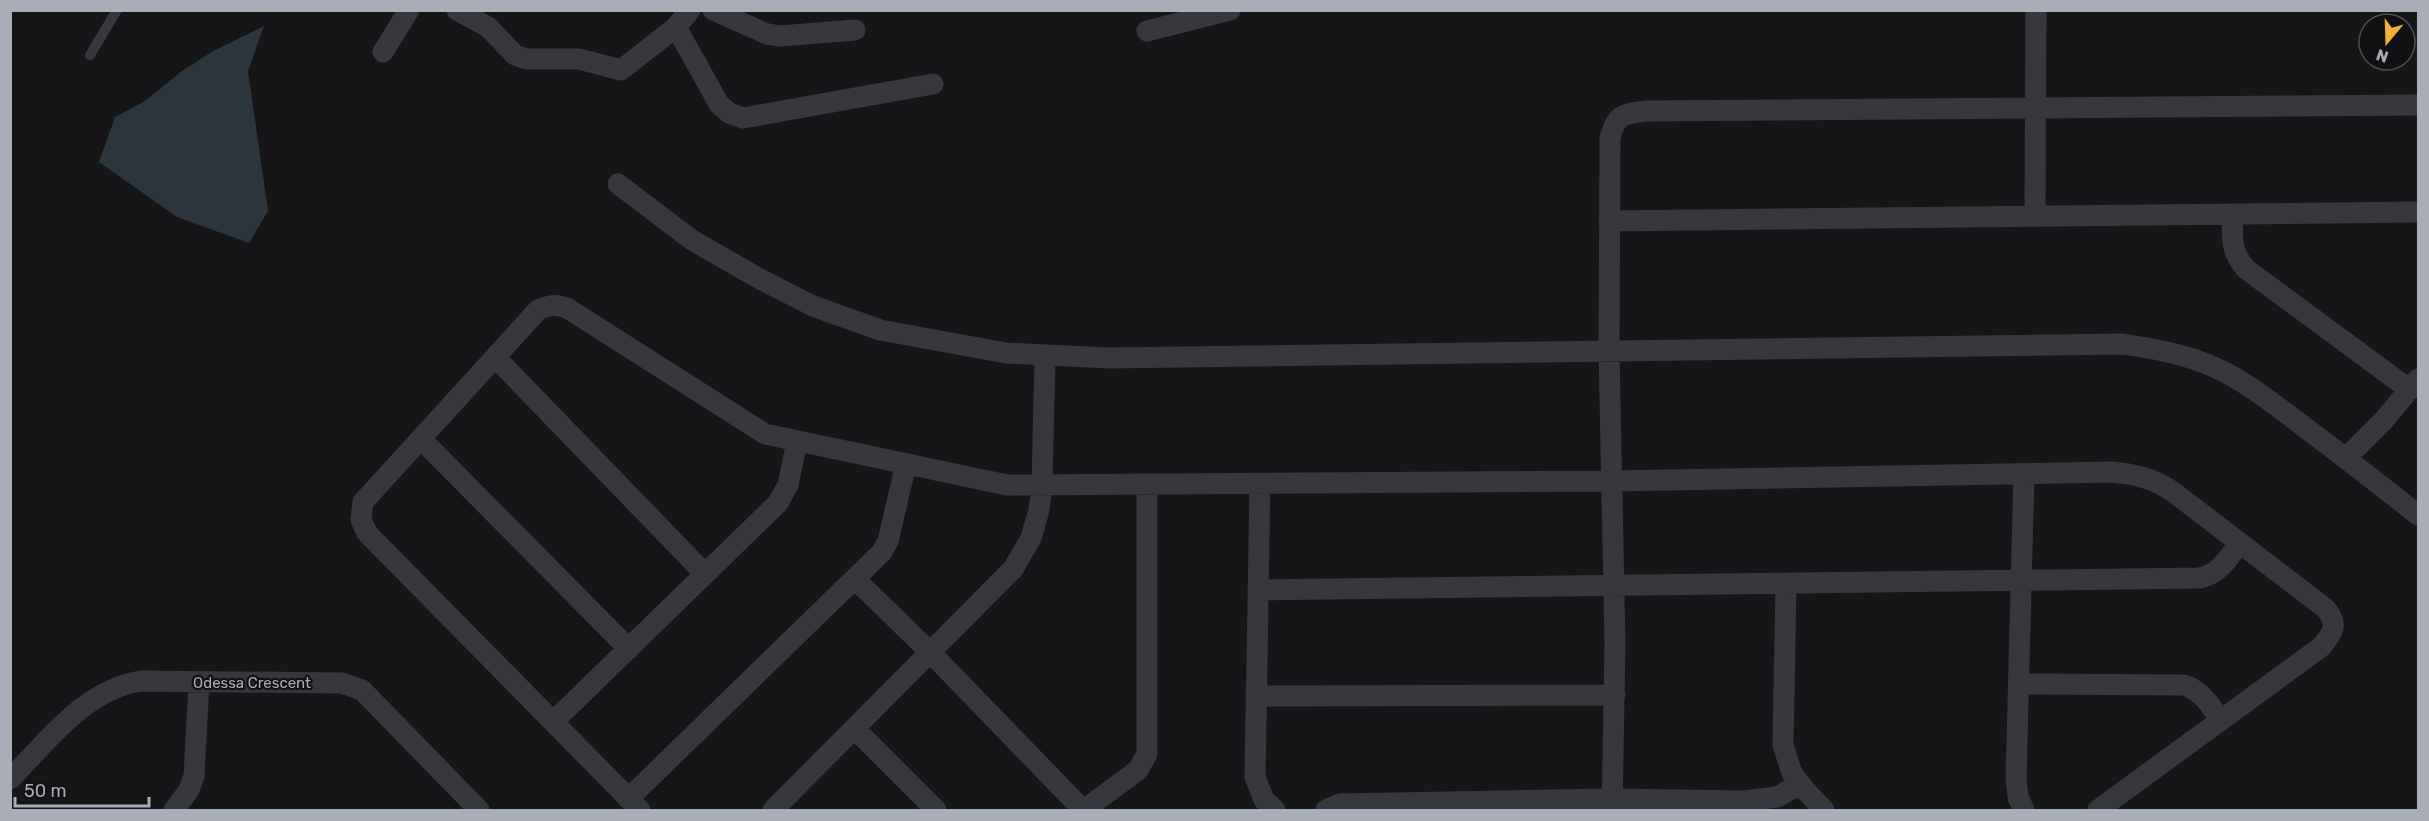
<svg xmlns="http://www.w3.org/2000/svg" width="2429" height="821" font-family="Rubik,sans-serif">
<rect width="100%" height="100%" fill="#161618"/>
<!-- water -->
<path fill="#2c353c" d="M264,26L248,71L268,211L249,243L177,217L99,162L115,117L145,101L182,71L213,51Z"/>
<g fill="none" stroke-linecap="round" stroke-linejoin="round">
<!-- service -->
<path stroke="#37383d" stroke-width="10" d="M90,55L117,10"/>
<!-- minor -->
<path stroke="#37383d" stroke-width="21" d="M457,10L488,27L515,55L526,59H579L621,70L676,27
M690,10L676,27L719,104L729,113L743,118L933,84
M713,10L767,34L780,36L855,30
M1147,31L1230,10
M383,52L409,10
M618,184L692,240L758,278L813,306L880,330L1006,353L1109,358L2123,344C2155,349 2186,354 2216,368C2247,382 2275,405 2303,426C2342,455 2380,485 2418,515
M2233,214C2232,237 2230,251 2246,269L2410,390
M2035,216L2036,14
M1609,221L2418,212
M495,357L705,574
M421,439L629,649
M2346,458L2384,420L2418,379
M1260,484L1255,777L1264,800L1275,810
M855,579L931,653L1083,810
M1786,584L1783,745L1792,773L1804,789L1824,810
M1258,590L2199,578C2219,575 2228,558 2240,543
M2019,684L2184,685C2202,691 2210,705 2221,720
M1256,696L1615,695
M553,722L778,503L788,485L797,441
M855,729L936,810
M10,779C48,741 84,690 141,681L342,683L362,690L479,810
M628,799L882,552L888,541L906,464
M174,810L189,790L194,776L199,683
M640,810L367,533L361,520L363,502L538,310C549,305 556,304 567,308L765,434L1007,485L1612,481L2111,472C2135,474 2152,478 2172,491L2325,608C2339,624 2334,632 2321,647L2098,810
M773,810L1013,569L1031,538L1039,510L1042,486L1045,356
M1084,810L1138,770L1147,754V485
M1326,810L1340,804L1612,799L1744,801L1777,797L1800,784
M1612,810L1615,644L1609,351L1610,138C1616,114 1623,114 1645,111L2418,105
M2024,810L2018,797L2016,779L2024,474"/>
</g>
<g text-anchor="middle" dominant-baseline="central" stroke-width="4.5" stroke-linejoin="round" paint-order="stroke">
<!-- street labels -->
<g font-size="15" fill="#a8adb8" stroke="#111113">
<text x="252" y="683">Odessa Crescent</text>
</g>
</g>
<!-- border -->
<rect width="2429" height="821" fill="none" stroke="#a8adb8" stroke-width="24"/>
<!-- north arrow -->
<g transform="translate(2387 42) rotate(199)"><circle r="28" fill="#111113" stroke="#4d4f55" stroke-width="1.5"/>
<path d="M0-4.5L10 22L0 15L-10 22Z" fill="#f2b134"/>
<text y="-9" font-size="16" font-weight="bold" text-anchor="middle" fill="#a8adb8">N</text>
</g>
<!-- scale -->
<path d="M15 797v9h134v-9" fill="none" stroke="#a8adb8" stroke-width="3"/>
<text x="24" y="797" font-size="18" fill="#a8adb8" stroke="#111113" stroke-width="4.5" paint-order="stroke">50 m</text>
</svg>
